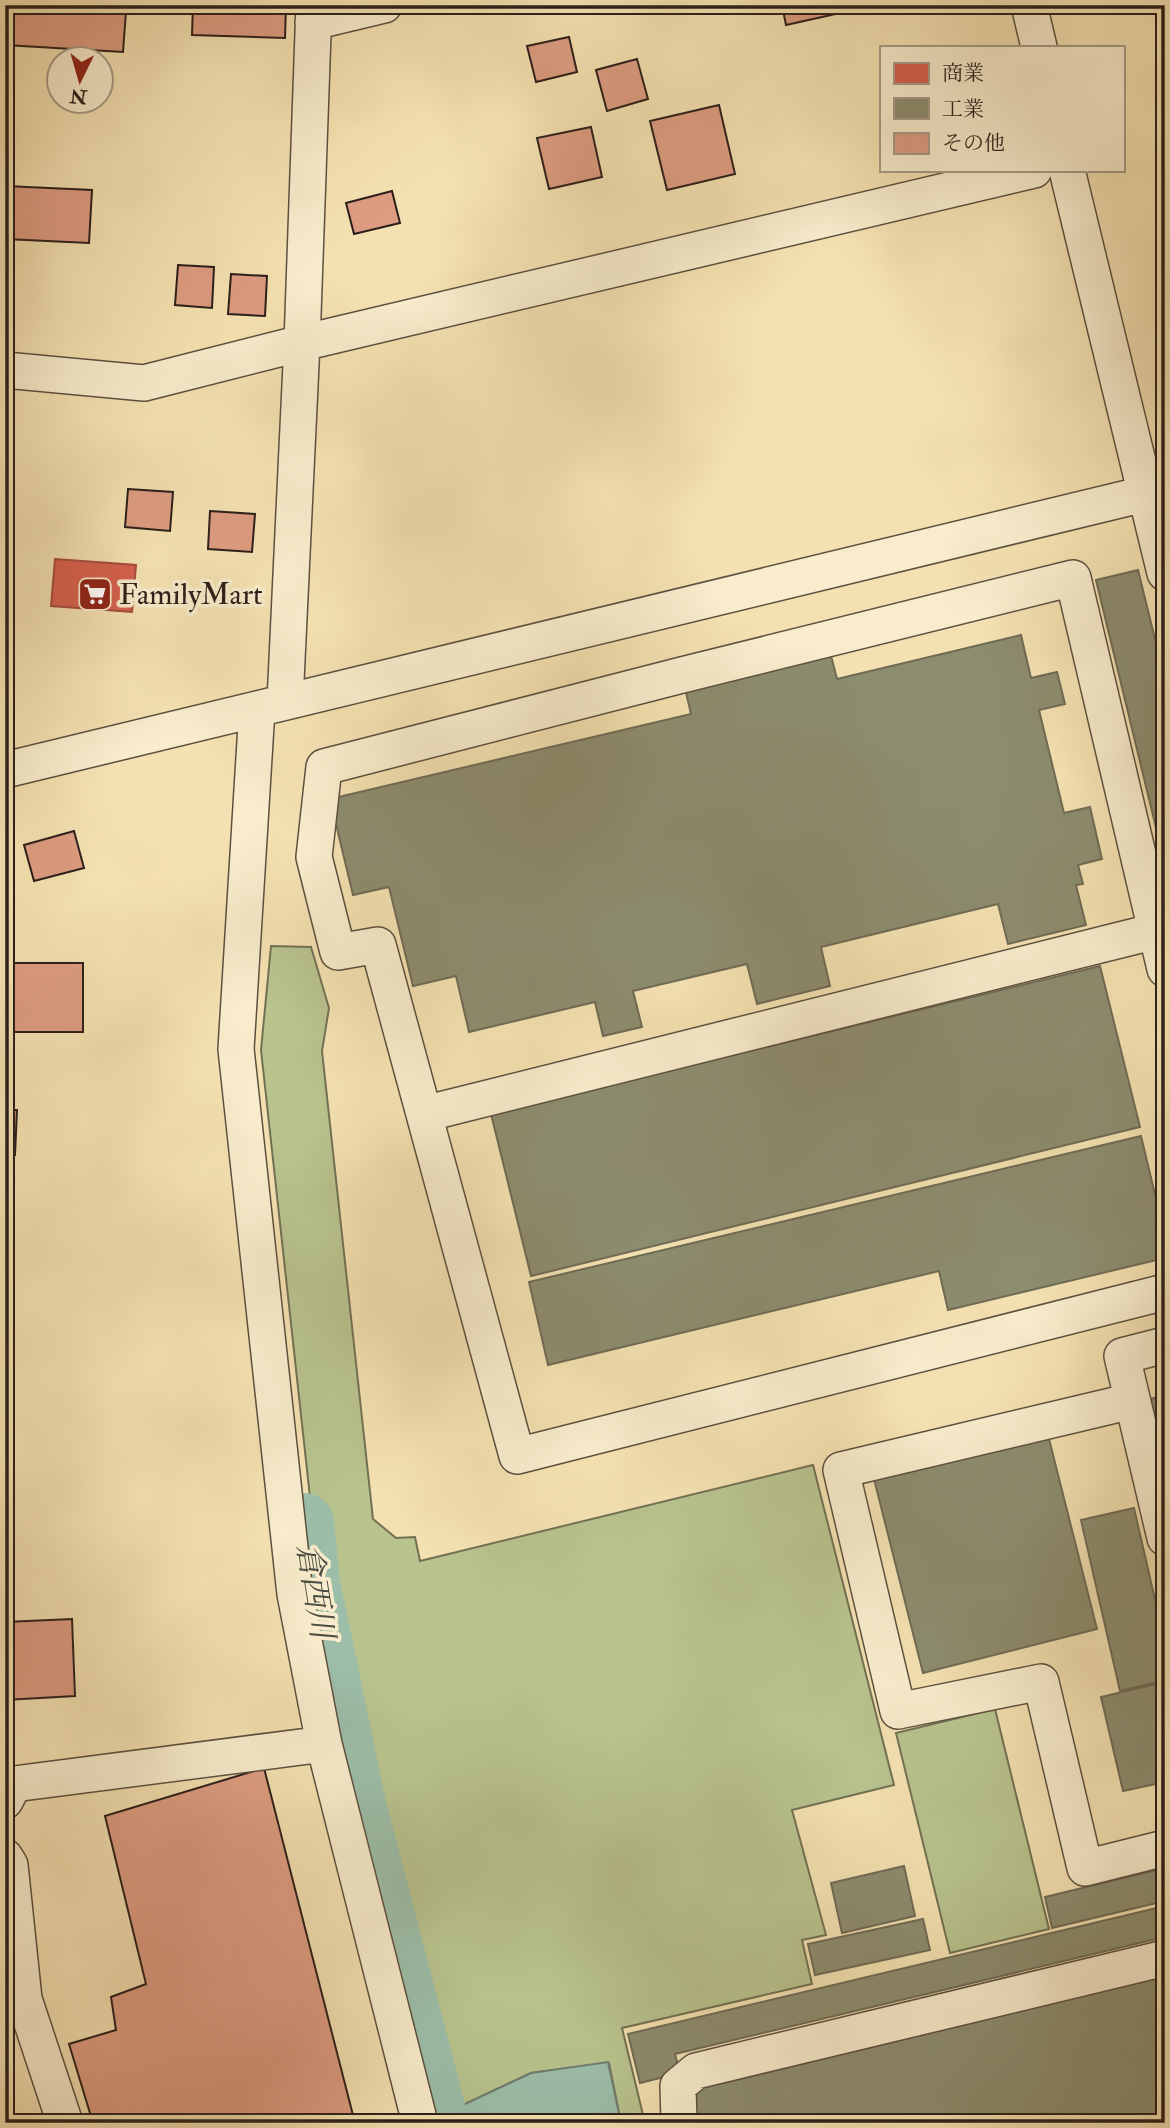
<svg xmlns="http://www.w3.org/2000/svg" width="1170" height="2128" font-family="'IM FELL Double Pica','Noto Serif JP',serif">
<rect width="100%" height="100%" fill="#f4e1b1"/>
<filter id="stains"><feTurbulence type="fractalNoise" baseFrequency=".00286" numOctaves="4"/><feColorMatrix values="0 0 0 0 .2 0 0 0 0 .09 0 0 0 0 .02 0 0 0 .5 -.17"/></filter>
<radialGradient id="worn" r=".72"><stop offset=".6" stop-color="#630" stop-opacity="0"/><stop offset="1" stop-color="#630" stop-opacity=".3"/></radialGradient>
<!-- green -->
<path fill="#b8c38e" stroke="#727154" stroke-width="2" d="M271,946L311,947L329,1008L322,1051L373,1519L396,1538L415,1537L420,1561L813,1465L894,1785L792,1810L826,1935L802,1940L812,1984L622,2028L645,2123H621L609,2063L531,2073L446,2113L318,1570L261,1050Z
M995,1709L1049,1929L950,1953L896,1733Z"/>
<!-- water -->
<path fill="#9cbea9" stroke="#6f7e70" stroke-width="2" d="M608,2062L621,2123H449L446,2113L531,2073Z"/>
<!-- shops -->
<path fill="#d6604d" stroke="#a34c3e" stroke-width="2" d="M55,559L136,565L132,612L51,606Z"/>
<!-- industry -->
<path fill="#8c8c6e" stroke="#6f6b55" stroke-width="2" d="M1138,570L1165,680V865L1096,580Z
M1021,635L1031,678L1057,672L1065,704L1039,710L1064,813L1090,807L1102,859L1078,865L1083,884L1076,885L1086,925L1008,944L998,904L821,947L830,986L757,1004L747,964L633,991L642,1027L603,1036L595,1002L469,1032L456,976L413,986L389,887L353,895L330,799L691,714L682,675L827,640L837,679Z
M1100,966L1140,1127L531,1276L491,1114Z
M1141,1136L1165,1236V1258L948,1310L939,1271L548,1365L529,1282Z
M1165,1395V1461L1150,1399Z
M1048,1435L1097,1629L923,1673L874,1479Z
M1134,1508L1165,1643V1680L1120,1691L1081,1520Z
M1165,1682V1782L1123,1791L1101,1697Z
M904,1866L915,1916L842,1933L831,1883Z
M1165,1868V1901L1052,1928L1045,1897Z
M1165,1906V1937L675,2054L680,2073L640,2083L628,2034Z
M923,1919L930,1950L815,1975L808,1944Z
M1165,1974V2123H691L681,2082Z"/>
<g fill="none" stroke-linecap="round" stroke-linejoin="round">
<!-- river -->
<path stroke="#9cbea9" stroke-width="60" d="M304,1523L310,1583L356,1805L439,2123"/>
</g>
<!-- building -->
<path fill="#dd9c81" stroke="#2b1f1a" stroke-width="2" d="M6,5L126,11L123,52L5,45Z
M193,5H286L285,38L192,35Z
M782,5H847L849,11L786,25Z
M569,37L577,72L536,82L527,46Z
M637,59L648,99L607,111L596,70Z
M719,105L735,174L667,190L650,121Z
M591,127L602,177L549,189L537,138Z
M5,186L92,190L89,243L5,239Z
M392,191L400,223L354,234L346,203Z
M178,265L214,267L212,308L175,305Z
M231,274L267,276L265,316L228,314Z
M128,489L173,492L170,531L125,527Z
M210,511L255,514L252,552L208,549Z
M74,831L84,868L34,881L24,845Z
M5,963H83V1032H5Z
M5,1110H17L15,1155H5Z
M72,1619L75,1696L5,1700V1622Z
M264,1768L355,2123H93L69,2044L116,2030L111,1997L146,1984L105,1816Z
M5,2071L12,2108L5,2110Z"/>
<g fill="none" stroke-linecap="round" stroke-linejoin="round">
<!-- minor casing -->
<g stroke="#5d5040" stroke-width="38">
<path id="minor" d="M1029,5L1039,47
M313,22L384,5
M1067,170L1165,573
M5,370L144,383L302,343L1034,170
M285,702L302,343L314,5
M257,709L236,1049L295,1594L324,1744L420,2123
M5,770L1165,489
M1165,969L1073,578L682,675L324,767L314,857L338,952L378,945L517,1456L1165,1292
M424,1114L1156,931
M1165,1345L1122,1356L1165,1538
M1132,1401L841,1470L898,1711L1041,1682L1085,1868L1165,1848
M5,1801L14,1784L324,1744
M5,1857L10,1865L24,1999L65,2123
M679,2123L678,2086L696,2071L1165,1958"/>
</g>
<!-- minor -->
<use href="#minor" stroke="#f8eccc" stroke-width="35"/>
</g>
<!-- icons -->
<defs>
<g id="supermarket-square" transform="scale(1.75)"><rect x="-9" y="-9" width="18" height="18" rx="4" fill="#8f2418" stroke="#f8eccc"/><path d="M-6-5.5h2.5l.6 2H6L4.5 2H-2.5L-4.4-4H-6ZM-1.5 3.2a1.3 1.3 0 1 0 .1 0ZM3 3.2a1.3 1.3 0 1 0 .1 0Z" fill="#fff"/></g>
</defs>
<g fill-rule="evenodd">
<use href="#supermarket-square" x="95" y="594"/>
</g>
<g text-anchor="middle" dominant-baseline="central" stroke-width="7" stroke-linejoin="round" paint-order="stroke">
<!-- poi labels -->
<g font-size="30" fill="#2b1f1a" stroke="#f8eccc" text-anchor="start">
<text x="119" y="594">FamilyMart</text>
</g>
<!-- water labels -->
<g font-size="32" font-style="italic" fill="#4d4f45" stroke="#f8eccc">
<text transform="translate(315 1591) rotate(81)">倉西川</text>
</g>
</g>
<!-- margin -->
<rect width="1170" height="2128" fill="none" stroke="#f4e1b1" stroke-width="28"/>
<rect x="7" y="7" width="1156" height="2114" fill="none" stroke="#2b1f1a" stroke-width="3.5"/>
<rect x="14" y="14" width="1142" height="2100" fill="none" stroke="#2b1f1a" stroke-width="2"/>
<!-- legend -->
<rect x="880" y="46" width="245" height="126" fill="#f8eccc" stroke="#a69a85" stroke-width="2"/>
<rect x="894" y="63" width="35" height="21" fill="#d6604d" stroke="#a69a85" stroke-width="2"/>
<text x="942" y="80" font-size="21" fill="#2b1f1a">商業</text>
<rect x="894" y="98" width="35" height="21" fill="#8c8c6e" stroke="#a69a85" stroke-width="2"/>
<text x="942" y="116" font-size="21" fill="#2b1f1a">工業</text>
<rect x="894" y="133" width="35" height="21" fill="#dd9c81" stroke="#a69a85" stroke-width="2"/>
<text x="942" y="150" font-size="21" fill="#2b1f1a">その他</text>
<!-- north arrow -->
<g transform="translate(80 80) rotate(185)"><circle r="33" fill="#f8eccc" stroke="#a69a85" stroke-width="2"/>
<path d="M0-5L12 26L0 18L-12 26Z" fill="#8f2418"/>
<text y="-10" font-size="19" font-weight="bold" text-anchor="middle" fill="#2b1f1a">N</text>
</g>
<rect width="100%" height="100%" filter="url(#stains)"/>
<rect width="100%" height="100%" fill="url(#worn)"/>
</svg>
